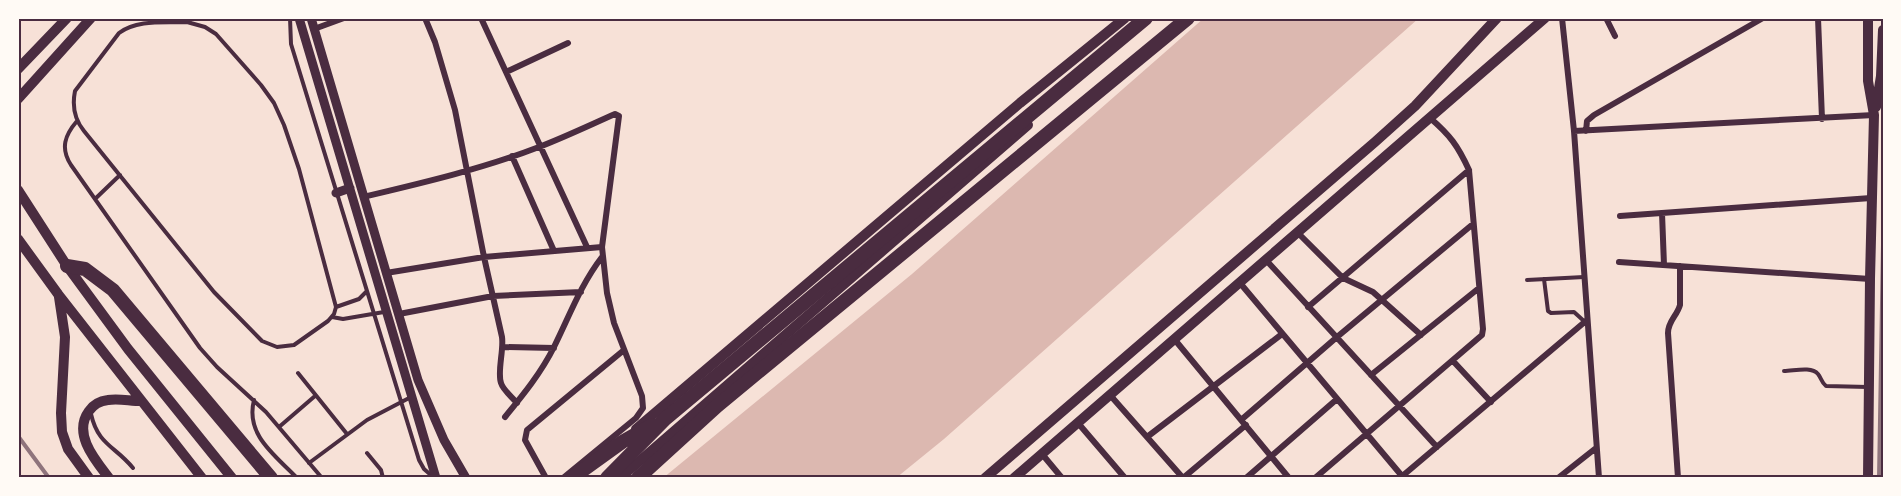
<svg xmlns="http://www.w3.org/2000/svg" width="1901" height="496" font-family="'Space Grotesk',sans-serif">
<rect width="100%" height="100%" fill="#f7e1d7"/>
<!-- water -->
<path fill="#dcb8b0" d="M1204,18H1419L944,439L896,478H663L912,274Z"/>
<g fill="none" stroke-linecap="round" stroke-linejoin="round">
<!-- service -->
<path stroke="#4a2c40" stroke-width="4" d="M290,18L291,44L419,460L424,469L432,476
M187,22L205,27L216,34L261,85L274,103L284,125L299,169L336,307L334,314L328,321L294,345L277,347L262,341L214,292L84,131C74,119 72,106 75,91L119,33C137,19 165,23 187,22Z
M77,121C65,135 60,148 71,165L200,348L217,367L266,412L322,478
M95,199L120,175
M1544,279L1548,311L1551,313L1574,312L1585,322
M1527,280L1584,277
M336,307L359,299L366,292
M332,317L343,319L384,312
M1784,371C1794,371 1811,366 1818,374C1822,379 1821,382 1826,386L1868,387
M298,373L347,434
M254,400C245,435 275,455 297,478
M91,414C98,445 115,446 133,468
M279,427L315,396
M367,453L381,470L383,478
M309,463L367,420L411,397"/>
<!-- minor -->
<path stroke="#4a2c40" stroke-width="6" d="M425,18L435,42L455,110L484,257L502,337C504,350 497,372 501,383C503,390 512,397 517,403
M481,18L587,247
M1562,18L1574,131L1599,478
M1606,18L1615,36
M1818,18L1822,119
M314,29L344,18
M506,72L568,43
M1574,131L1874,115
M1586,131L1587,121L1594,115L1763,18
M512,156L554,251
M363,197C422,183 482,169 539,147C565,137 590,125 615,114L619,116L602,247L607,293L614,323L642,396L643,408L636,418L563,478
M1662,213L1664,265
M1620,216L1871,198
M1298,233L1343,278L1373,292L1421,335
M1266,260L1437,447
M1619,262L1870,279
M386,273L484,257L602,247
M1240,283L1402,476
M1308,307L1469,170
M399,314L493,296L581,292
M1175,340L1289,478
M503,347L554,348
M1453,361L1491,402
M1371,375L1479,288
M1110,395L1183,478
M505,417C523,395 541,373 554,347C569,317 581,284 602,257
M1241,420L1337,337L1473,224
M1078,423L1125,478
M1147,437L1282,334
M1042,454L1062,478
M546,478L525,440L527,430L624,350
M1183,478L1246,425
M1246,478L1337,399
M1315,478L1482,335L1483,329L1469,170C1458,146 1450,135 1430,118
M1400,478L1587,320
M1558,478L1596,448
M1678,478L1668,333C1668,321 1677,316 1680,305V266"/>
<!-- tertiary -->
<path stroke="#4a2c40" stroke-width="9" d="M299,18L436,478
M311,18L418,380L444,440L466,478
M336,193L350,188"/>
<!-- primary -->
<path stroke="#4a2c40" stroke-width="10" d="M1868,18V81L1874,115L1870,279L1868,478
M18,69L67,18
M18,99L91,18
M1876,107L1881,76L1883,30
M18,190L67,266L128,349L232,478
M18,239L58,294L202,478
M59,297L65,337L61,413L62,432L68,449L89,478
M636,429L1020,103L1125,18
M109,478C96,461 72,434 89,411C93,405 100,401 108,400C118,398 130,401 141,401
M620,478L1028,125
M985,478L1375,142L1415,106L1497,18
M1014,478L1545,18"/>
<!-- motorway -->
<path stroke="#4a2c40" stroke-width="14" d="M67,266L85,269L113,290L271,478
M572,478L622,442L652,425
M607,478L665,419L1146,18
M638,478L717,406L1188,18"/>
<!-- rail -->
<path stroke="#8f747c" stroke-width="4" d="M18,436L49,478
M18,476L19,478
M1879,478L1883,245"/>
</g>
<!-- border -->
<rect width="1901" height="496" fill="none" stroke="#fffaf5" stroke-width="39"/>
<rect x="20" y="20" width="1862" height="456" fill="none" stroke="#4a2c40" stroke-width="2"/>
</svg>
